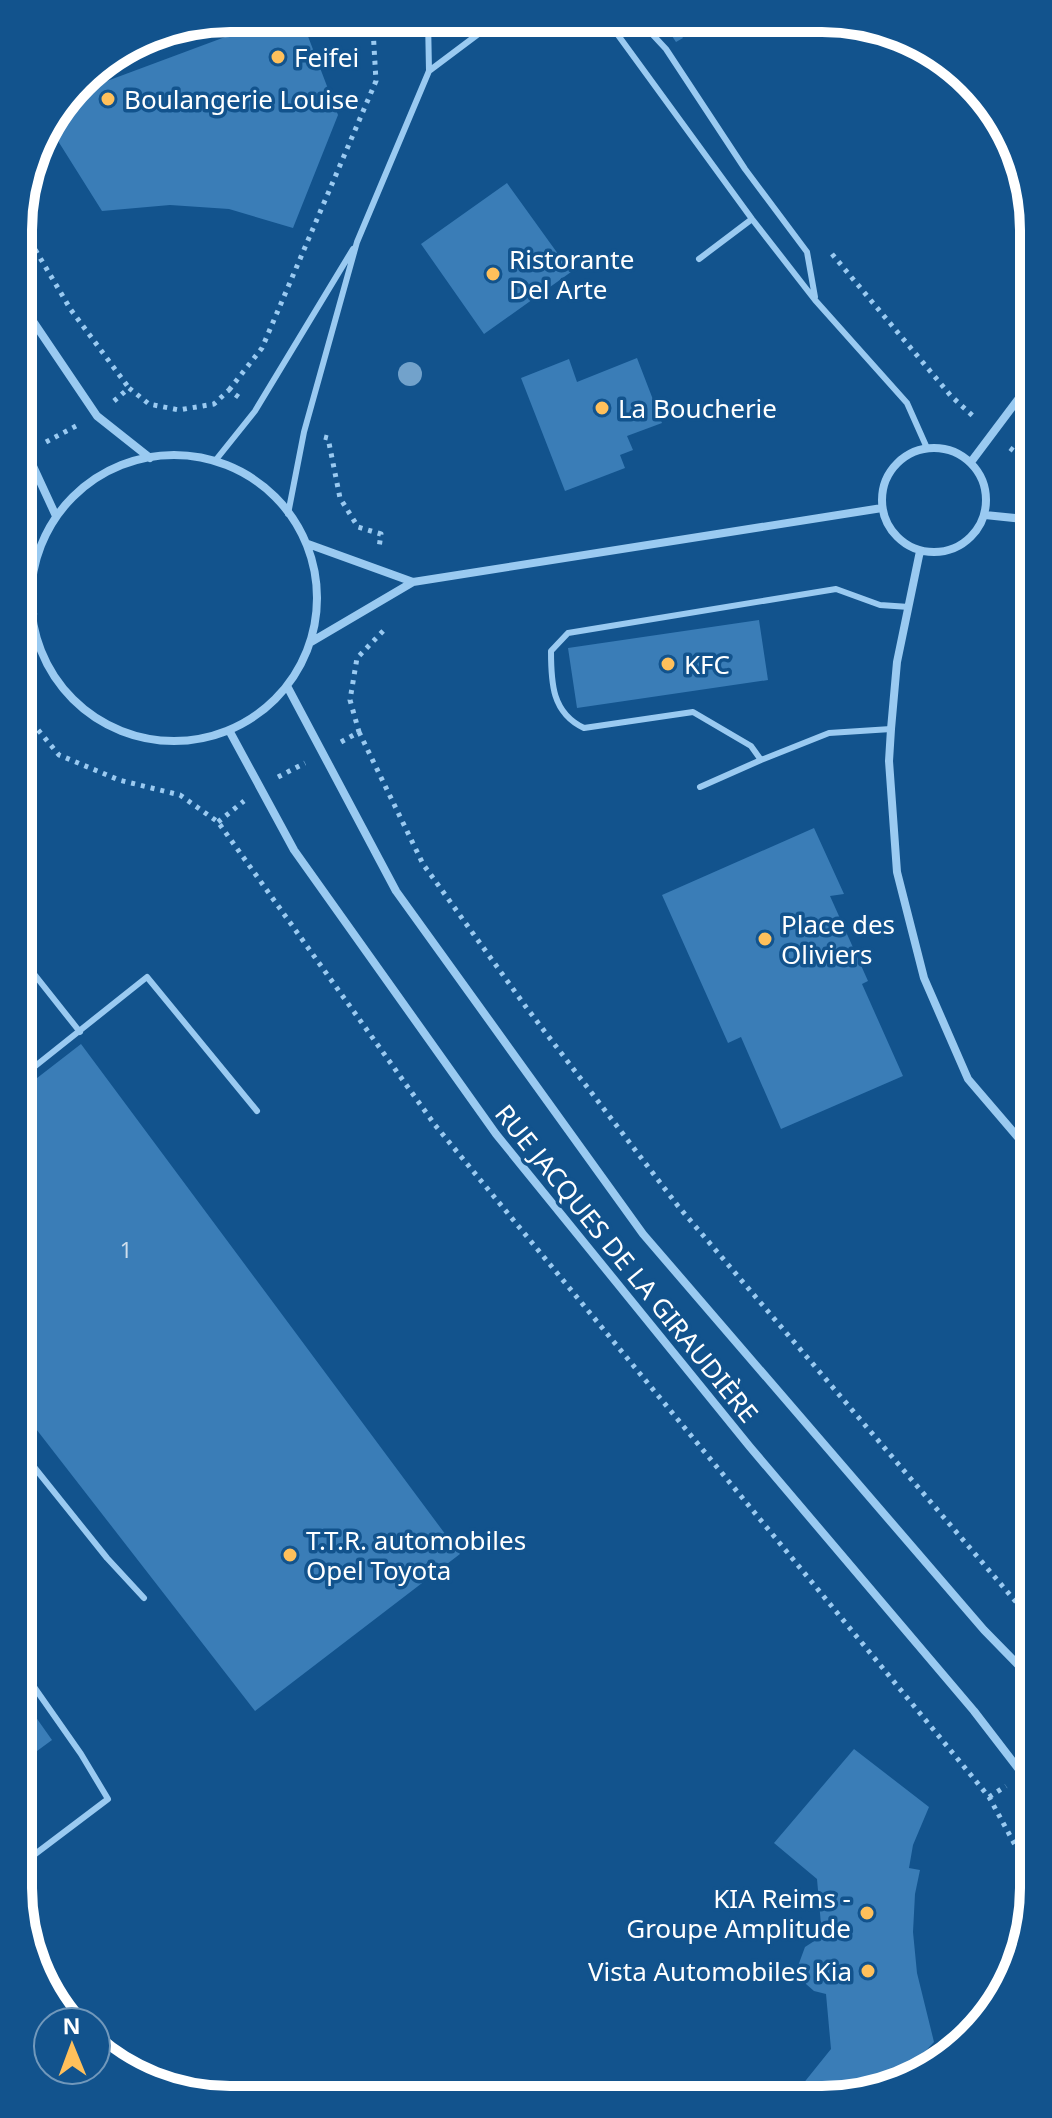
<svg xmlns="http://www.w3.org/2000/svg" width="1052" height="2118" font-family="'Noto Sans',sans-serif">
<rect width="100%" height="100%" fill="#12538d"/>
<!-- building -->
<path fill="#3a7db7" d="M276,18H301L338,115L293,228L229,209L170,205L102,211L48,125L72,94Z
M662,21H672L683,38L676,42Z
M507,183L571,272L484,334L421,244Z
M637,358L662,423L627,436L633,450L620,455L625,468L565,491L521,378L569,359L577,382Z
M759,620L768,680L577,708L568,648Z
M814,828L844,894L830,896L868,981L862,984L903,1076L781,1129L741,1037L728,1043L662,895Z
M81,1044L460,1554L255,1711L19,1407V1092Z
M18,1692L52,1740L18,1765Z
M854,1749L929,1807L913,1845L909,1868L920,1870L915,1894L913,1932L917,1973L934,2042L890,2089L822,2100H790L831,2049L826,1994L814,1991L806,1984L798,1966L805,1947L822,1936L817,1879L774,1843Z"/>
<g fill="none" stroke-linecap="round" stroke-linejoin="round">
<!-- path -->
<path stroke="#9acaf1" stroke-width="5" stroke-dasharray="4 6" stroke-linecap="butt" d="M20,224L71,310L129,388
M832,254L951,396L975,418
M229,390L262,348L376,81L373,29L367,19
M114,401L129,388L149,404L179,410L214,404L229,390L240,398
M324,437L328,438L340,498L358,527L381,534L379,548
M46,442L76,426
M1010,448L1034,466
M19,707L59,755L119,780L180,795L218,822L435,1125L989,1797L1020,1854L1024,1928
M359,732L423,864L526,1007L678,1206L1034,1623
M341,742L359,732L350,700L357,658L386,628
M278,777L305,763
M218,822L244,801
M989,1797L1006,1786"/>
<!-- service -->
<path stroke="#9acaf1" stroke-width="6" d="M607,20L752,219L815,300L907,403L927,448
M608,20L652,34L666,49L745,169L807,252L815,297
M429,71L497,20
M699,259L752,219
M215,461L255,411L353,249
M288,514L304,432L357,242L429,71L428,19
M891,729L829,733L761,760L751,746L693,712L584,728C552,713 551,683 551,651L568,633L836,589L880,605L909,607
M700,787L761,760
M19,955L80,1032
M19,1079L147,977L257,1111
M18,1447L107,1558L144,1598
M18,1867L108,1799L81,1754L18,1664"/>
<!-- minor -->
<path stroke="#9acaf1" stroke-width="8" d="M20,302L97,416L150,458
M20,438L56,516
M882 500a52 52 0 1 1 104 0a52 52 0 1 1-104 0Z
M31 598a143 143 0 1 1 286 0a143 143 0 1 1-286 0Z
M971,462L1034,378
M985,515L1034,520
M308,544L413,582
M920,551L897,662L891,729L889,761L897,872L924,978L968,1079L1021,1141L1034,1147
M19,638L33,614
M311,642L413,582L882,508
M287,686L396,891L643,1234L984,1630L1034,1681
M230,732L294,850L496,1134L750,1447L974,1711L1034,1789"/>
</g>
<!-- trees -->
<circle fill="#72a2cb" cx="410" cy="374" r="12"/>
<!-- markers -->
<g fill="#ffc05b" stroke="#12538d" stroke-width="3">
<circle cx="278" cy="57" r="8"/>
<circle cx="108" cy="99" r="8"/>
<circle cx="493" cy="274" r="8"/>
<circle cx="602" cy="408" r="8"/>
<circle cx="668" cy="664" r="8"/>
<circle cx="765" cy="939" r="8"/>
<circle cx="290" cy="1555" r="8"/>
<circle cx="867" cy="1913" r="8"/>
<circle cx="868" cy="1971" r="8"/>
</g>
<g text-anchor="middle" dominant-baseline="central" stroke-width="7" stroke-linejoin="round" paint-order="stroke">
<!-- number labels -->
<g font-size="22" fill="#cedeed">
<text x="126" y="1249">1</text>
</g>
<!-- poi labels -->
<g font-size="26" fill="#fff" stroke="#12538d" text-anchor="start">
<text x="294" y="57">Feifei</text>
<text x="124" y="99">Boulangerie Louise</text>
<text x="509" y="259">Ristorante<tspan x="509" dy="30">Del Arte</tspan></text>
<text x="618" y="408">La Boucherie</text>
<text x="684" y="664">KFC</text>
<text x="781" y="924">Place des<tspan x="781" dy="30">Oliviers</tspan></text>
<text x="306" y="1540">T.T.R. automobiles<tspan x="306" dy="30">Opel Toyota</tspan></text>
<text x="851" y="1898" text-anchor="end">KIA Reims -<tspan x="851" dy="30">Groupe Amplitude</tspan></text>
<text x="852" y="1971" text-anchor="end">Vista Automobiles Kia</text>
</g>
<!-- street labels -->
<g font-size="26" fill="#fff" stroke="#12538d">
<text transform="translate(627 1263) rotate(51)">RUE JACQUES DE LA GIRAUDIÈRE</text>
</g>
</g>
<!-- crop -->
<path d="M0 0H1052V2118H0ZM230 32H822A198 198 0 0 1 1020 230V1888A198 198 0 0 1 822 2086H230A198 198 0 0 1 32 1888V230A198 198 0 0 1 230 32Z" fill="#12538d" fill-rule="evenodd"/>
<path fill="none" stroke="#fff" stroke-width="10" d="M230 32H822A198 198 0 0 1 1020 230V1888A198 198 0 0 1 822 2086H230A198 198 0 0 1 32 1888V230A198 198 0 0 1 230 32Z"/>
<!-- north arrow -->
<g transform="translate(72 2046) rotate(359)"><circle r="38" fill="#12538d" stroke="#7198bb" stroke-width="2"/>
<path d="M0-6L14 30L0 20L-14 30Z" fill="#ffc05b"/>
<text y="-12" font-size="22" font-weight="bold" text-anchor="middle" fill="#ffffff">N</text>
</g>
</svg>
